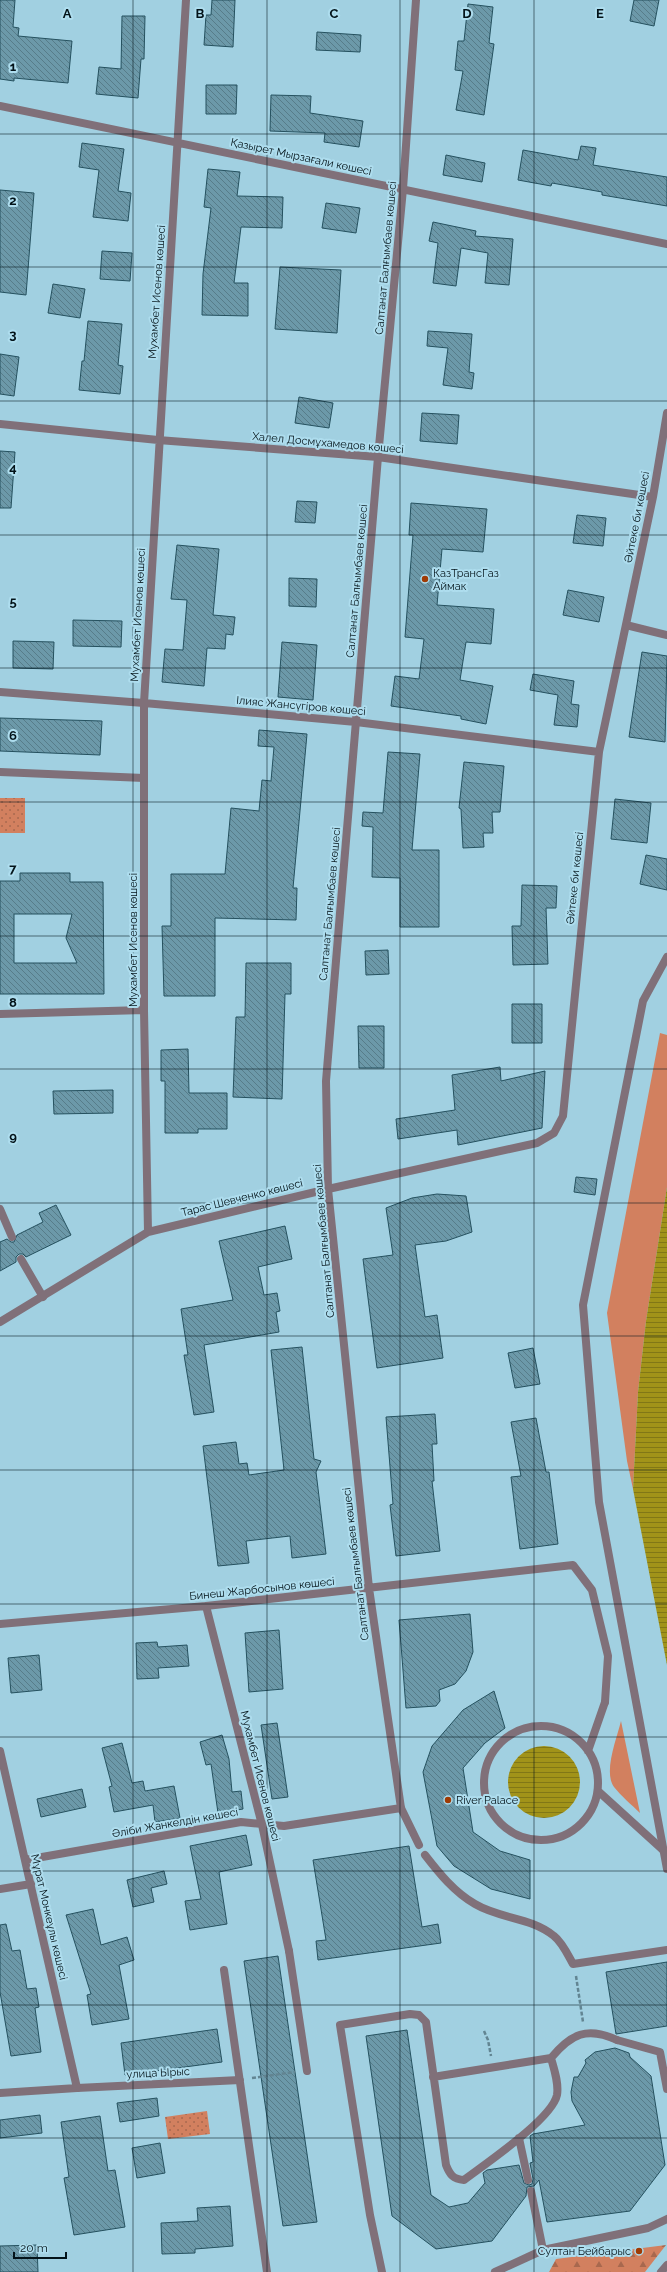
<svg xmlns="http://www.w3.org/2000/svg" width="667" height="2272" font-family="Raleway,sans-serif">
<defs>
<pattern id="forest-firs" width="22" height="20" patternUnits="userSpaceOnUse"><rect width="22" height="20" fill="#d2805f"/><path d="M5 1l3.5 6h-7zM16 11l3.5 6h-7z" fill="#a8684e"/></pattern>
<pattern id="park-dots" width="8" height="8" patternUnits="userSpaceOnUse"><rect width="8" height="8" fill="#d2805f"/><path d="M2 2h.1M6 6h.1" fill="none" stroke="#a8684e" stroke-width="1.8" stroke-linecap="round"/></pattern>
<pattern id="water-rules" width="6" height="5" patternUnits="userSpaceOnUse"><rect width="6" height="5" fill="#a19319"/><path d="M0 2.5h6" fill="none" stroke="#817716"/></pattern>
<pattern id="building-back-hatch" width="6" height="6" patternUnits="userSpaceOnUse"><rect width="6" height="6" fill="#6c99a9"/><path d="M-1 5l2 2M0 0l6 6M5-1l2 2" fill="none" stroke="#577c89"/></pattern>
</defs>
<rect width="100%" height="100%" fill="#a1d0e1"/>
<!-- green -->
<path fill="#d2805f" d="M660,1033L667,1035V1187L646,1321L638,1392L633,1489L627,1461L607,1313Z
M621,1721L640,1813C632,1805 621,1796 614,1787C603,1772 617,1738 621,1721Z"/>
<!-- forest -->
<path fill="url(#forest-firs)" d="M666,2245L645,2272H549L556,2259Z"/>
<!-- park -->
<path fill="url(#park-dots)" d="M0,798H25V833H0Z
M207,2111L210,2134L168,2139L165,2117Z"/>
<!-- water -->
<path fill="url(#water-rules)" d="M667,1187V1665L633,1489L638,1392L646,1321Z
M508 1782a36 36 0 1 1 72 0a36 36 0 1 1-72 0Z"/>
<!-- building -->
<path fill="url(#building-back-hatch)" stroke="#25515f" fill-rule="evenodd" d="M0,0H15L13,27L19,28L18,36L72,41L68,83L14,78V81L0,79Z
M212,0H235L233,47L204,45L206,15H211Z
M634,0H659L654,26L630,21Z
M468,4L493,7L489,43L494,44L484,115L456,110L463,71L455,70L458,41H464Z
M122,16H145L144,59H141L138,98L96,94L99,67L121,69Z
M317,32L361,35L360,52L316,50Z
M206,85H237L236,114H206Z
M271,95L311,96L310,113L363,121L359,147L324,142L325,133L270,131Z
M82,143L124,149L118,191L131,193L128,221L93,217L99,170L79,167Z
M581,146L596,148L593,165L667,177V206L602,195V192L552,183L551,186L518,180L523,150L578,160Z
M446,155L485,163L482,182L443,175Z
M208,169L240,172L237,196L283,197L282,228L241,227L234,283H248V316L202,315L203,274L211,208L204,207Z
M0,190L34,193L26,295L0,292Z
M326,203L360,208L356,233L322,228Z
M433,222L476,231L475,236L513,239L509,285L485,283L488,253L461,248L456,286L433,283L438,243L429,241Z
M102,251L132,253L130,281L100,279Z
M280,267L341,270L337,333L275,329Z
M53,284L85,289L80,318L48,313Z
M88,321L122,324L118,365L123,366L120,394L79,390L82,361H84Z
M428,331L472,334L469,372L474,373L472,389L443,385L448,348L427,346Z
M0,354L19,357L14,396L0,394Z
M299,397L333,403L329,428L295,423Z
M422,413L459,415L457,444L420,441Z
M0,451L15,452L11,508H0Z
M297,501L317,502L315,523L295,522Z
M411,503L487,509L483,552L442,549L437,605L494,609L491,644L466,642L460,680L493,686L486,724L461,719V716L391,706L395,676L419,679L424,639L405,637L413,535H409Z
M577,515L606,518L603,546L573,543Z
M177,545L219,549L213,615L235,617L233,635L226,634L225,649L207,648L204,686L162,682L165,649L183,650L187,600L171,599Z
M289,578L317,579L316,607L289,606Z
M568,590L604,597L599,622L563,615Z
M73,620L122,621L121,647L73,646Z
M13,641L54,642L53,669L13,668Z
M282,642L317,645L313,700L278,697Z
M642,652L667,656L665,742L629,737Z
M533,674L574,681L571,704L579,705L577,727L554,725L558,695L530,690Z
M0,718L102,721L100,755L0,751Z
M259,730L307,734L293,888H297L296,920L215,918V996H164L162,926H171V874H225L231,808L259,811L262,780L271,781L274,747L258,746Z
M388,752L420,754L412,850H439V927H400V878L372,877L373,827L362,826L363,812L383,813Z
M464,762L504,766L500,812H492L493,833H483L484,847L463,848L461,809L459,808Z
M615,799L651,803L647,843L611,839Z
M646,855L667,859V890L640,884Z
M20,873H70V882H103L104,994H0V881H20ZM14,914H72L66,938L77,963H14Z
M522,885L557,886L556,908H546L548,964L513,965L512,926H521Z
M388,950L389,974L366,975L365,951Z
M246,963H291V994H285L282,1099L233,1097L236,1017H245Z
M512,1004H542V1043H512Z
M358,1026H384V1068H359Z
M188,1049L189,1093H227V1129H198V1133H165V1081H161V1050Z
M500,1067L501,1081L545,1071L542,1128L458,1145L457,1130L398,1139L396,1119L455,1110L452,1075Z
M113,1090V1113L54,1114L53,1091Z
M576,1177L597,1179L595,1195L574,1192Z
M437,1194L466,1196L472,1232L446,1241L415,1245L425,1317L437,1315L443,1358L377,1368L363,1259L393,1255L386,1208L412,1198Z
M56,1205L71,1235L26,1257L23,1254H19L16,1257V1262L0,1271V1242L7,1239L11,1242H14L17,1235L43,1222L39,1213Z
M285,1226L292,1259L258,1267L264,1295L277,1293L280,1311L276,1312L279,1332L204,1345L214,1412L194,1415L184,1355H188L181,1309L233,1300L219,1241Z
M302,1347L314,1459L321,1461L316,1472L326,1554L292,1558L290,1536L246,1541L249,1563L218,1566L203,1446L236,1442L239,1464L247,1463L249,1475L284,1470L271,1350Z
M533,1348L540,1384L515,1388L508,1353Z
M435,1414L437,1444H432L434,1481H432L440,1551L396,1556L390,1505L393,1504L386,1417Z
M536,1418L546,1472H549L558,1544L520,1549L511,1477L521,1476L511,1422Z
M470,1614L473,1652L466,1671L455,1684L439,1690L440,1701L436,1706L406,1708L399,1620Z
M279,1630L283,1689L249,1692L245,1633Z
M157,1642L158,1647L187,1645L189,1666L158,1668L159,1678L137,1679L136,1643Z
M39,1655L42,1690L11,1693L8,1658Z
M494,1691L505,1728L485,1743L463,1768L473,1832L500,1851L530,1860V1899L491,1889L454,1866L437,1846L423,1772L432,1746L463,1710Z
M277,1723L288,1797L272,1799L261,1725Z
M222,1735L229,1759L232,1792L241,1791L243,1809L218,1813L211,1764L206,1765L200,1742Z
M122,1743L132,1783L143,1781L145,1791L174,1786L180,1818L155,1822L153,1805L114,1812L109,1787L112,1786L102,1748Z
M82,1789L86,1807L41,1817L37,1799Z
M246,1835L252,1865L219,1872L227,1924L190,1930L185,1901L201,1899L190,1846Z
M409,1846L422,1927L438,1924L441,1943L318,1960L316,1941L326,1940L313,1860Z
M164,1871L167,1884L151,1888L154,1902L133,1907L127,1880Z
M93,1909L101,1945L127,1937L134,1960L119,1965L129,2019L92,2025L87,1995L91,1994L66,1915Z
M6,1924L12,1951L20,1950L27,1989L36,1988L39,2007L35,2008L41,2052L11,2056L0,1992V1925Z
M278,1956L317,2222L283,2226L244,1961Z
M667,1962V2026L616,2034L606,1972Z
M217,2029L222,2062L125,2075L121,2043Z
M407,2030L431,2195L449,2207L468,2203L485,2183L483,2173L487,2170L519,2165L524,2183L529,2185L532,2184L533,2179L530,2163L533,2162L530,2136L533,2134L585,2125L572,2101L571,2092L574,2077H578L586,2063L585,2060L595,2052L615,2048L629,2053L630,2057L651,2076L665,2165L630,2211L547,2222L539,2180L534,2186L527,2187L526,2196L492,2241L436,2249L392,2216L366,2036Z
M157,2098L159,2116L120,2122L117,2103Z
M40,2115L42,2133L0,2138V2120Z
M100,2116L108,2171L115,2170L125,2227L74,2235L64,2178L69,2177L61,2122Z
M160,2143L165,2173L137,2178L132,2148Z
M230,2206L233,2246L195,2249V2253L162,2254L161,2223L198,2221L197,2208Z
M37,2245L38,2272H0V2246Z"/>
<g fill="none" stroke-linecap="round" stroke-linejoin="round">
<!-- path -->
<path stroke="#628592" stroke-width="2.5" stroke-dasharray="4 2" stroke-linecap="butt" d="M576,1976L583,2022
M484,2031L488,2040L491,2056
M252,2078L295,2072"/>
<!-- service -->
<path stroke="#807079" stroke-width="8" d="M0,772L144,778
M0,1209L12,1237
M21,1259L43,1297
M484 1783a57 57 0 1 1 114 0a57 57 0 1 1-114 0Z
M588,1751L605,1702
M598,1791L663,1850
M401,1808L419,1845
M425,1855C439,1873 454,1892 475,1904C500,1919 531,1917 554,1936C562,1942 568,1955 573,1964L667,1950
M289,1951L307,2071
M224,1970L267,2272
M551,2058C571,2034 587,2026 617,2040
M77,2088L240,2080
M519,2138L528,2180
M531,2191L543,2250
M382,2272L370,2215L340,2025L410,2014L419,2015L426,2022L446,2165C450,2175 453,2179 464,2180C485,2164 552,2119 557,2095C559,2083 554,2069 551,2058L433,2077
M661,2272L667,2265"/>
<!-- pedestrian -->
<path stroke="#807079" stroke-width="8" d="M667,957L643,1001L583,1305L599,1502L667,1869"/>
<!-- minor -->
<path stroke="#807079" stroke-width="8" d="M0,106L667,244
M0,424L158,440L378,457L653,497
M626,625L667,635
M0,692L144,703L356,722L599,752
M0,1014L144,1010
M148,1232L144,1010V703L186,0
M0,1322L148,1232L328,1189L537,1143L554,1133L563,1116L599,752L653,497L667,413
M206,1606L262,1825L289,1951
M0,1624L206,1606L573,1565L592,1590L608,1656L605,1702
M0,1751L77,2088L0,2093
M25,1860L241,1822L284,1826L401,1808L369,1588L328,1189L326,1081L378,457L403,189L416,0
M0,1889L31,1884
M617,2040L660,2052L667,2089
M495,2272L543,2250L648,2228L667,2219"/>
</g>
<!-- grid -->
<path fill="none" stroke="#031319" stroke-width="1" stroke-opacity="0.55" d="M133,0V2272M267,0V2272M400,0V2272M534,0V2272M0,134H667M0,267H667M0,401H667M0,535H667M0,668H667M0,802H667M0,936H667M0,1069H667M0,1203H667M0,1336H667M0,1470H667M0,1604H667M0,1737H667M0,1871H667M0,2005H667M0,2138H667"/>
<!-- markers -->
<g fill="#9f3b05" stroke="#aeddee" stroke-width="1.5">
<circle cx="425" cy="579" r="4"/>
<circle cx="448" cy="1800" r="4"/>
<circle cx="639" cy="2251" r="4"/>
</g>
<g text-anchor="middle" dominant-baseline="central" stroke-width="4" stroke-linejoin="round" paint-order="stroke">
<!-- street labels -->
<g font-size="11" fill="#031319" stroke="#aeddee">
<text transform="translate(301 157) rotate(12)">Қазырет Мырзағали көшесі</text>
<text transform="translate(386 258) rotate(-85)">Салтанат Балғымбаев көшесі</text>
<text transform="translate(157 292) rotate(-86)">Мухамбет Исенов көшесі</text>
<text transform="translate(328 443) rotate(5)">Халел Досмұхамедов көшесі</text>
<text transform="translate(637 517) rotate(-79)">Әйтеке би көшесі</text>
<text transform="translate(357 581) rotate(-85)">Салтанат Балғымбаев көшесі</text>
<text transform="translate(138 615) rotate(-87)">Мухамбет Исенов көшесі</text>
<text transform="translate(301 706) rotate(5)">Ілияс Жансүгіров көшесі</text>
<text transform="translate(575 878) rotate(-84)">Әйтеке би көшесі</text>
<text transform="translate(330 904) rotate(-85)">Салтанат Балғымбаев көшесі</text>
<text transform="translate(133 940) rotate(-90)">Мухамбет Исенов көшесі</text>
<text transform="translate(242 1198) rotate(-14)">Тарас Шевченко көшесі</text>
<text transform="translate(324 1241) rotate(-95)">Салтанат Балғымбаев көшесі</text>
<text transform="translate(356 1564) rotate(-97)">Салтанат Балғымбаев көшесі</text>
<text transform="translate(262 1589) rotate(-6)">Бинеш Жарбосынов көшесі</text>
<text transform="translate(260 1776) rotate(76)">Мухамбет Исенов көшесі</text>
<text transform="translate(175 1823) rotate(-10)">Әліби Жанкелдін көшесі</text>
<text transform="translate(49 1917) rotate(77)">Мұрат Монкеұлы көшесі</text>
<text transform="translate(158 2073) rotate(-3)">улица Ырыс</text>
</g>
<!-- poi labels -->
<g font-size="11" fill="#031319" stroke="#aeddee" text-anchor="start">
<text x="433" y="573">КазТрансГаз<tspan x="433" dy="13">Аймак</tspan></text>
<text x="456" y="1800">River Palace</text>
<text x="631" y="2251" text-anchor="end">Султан Бейбарыс</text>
</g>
</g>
<g font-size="13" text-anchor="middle" font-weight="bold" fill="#031319" stroke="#aeddee" stroke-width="4" stroke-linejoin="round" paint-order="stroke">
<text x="67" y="18">A</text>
<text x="200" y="18">B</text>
<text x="334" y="18">C</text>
<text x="467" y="18">D</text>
<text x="600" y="18">E</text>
<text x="13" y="71">1</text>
<text x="13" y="205">2</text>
<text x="13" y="339">3</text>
<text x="13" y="472">4</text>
<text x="13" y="606">5</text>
<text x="13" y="740">6</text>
<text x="13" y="873">7</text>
<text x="13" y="1007">8</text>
<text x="13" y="1141">9</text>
</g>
<!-- scale -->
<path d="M14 2252v6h52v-6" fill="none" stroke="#031319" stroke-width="2"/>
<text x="20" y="2252" font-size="12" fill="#031319" stroke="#aeddee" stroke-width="3" paint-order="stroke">20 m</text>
</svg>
